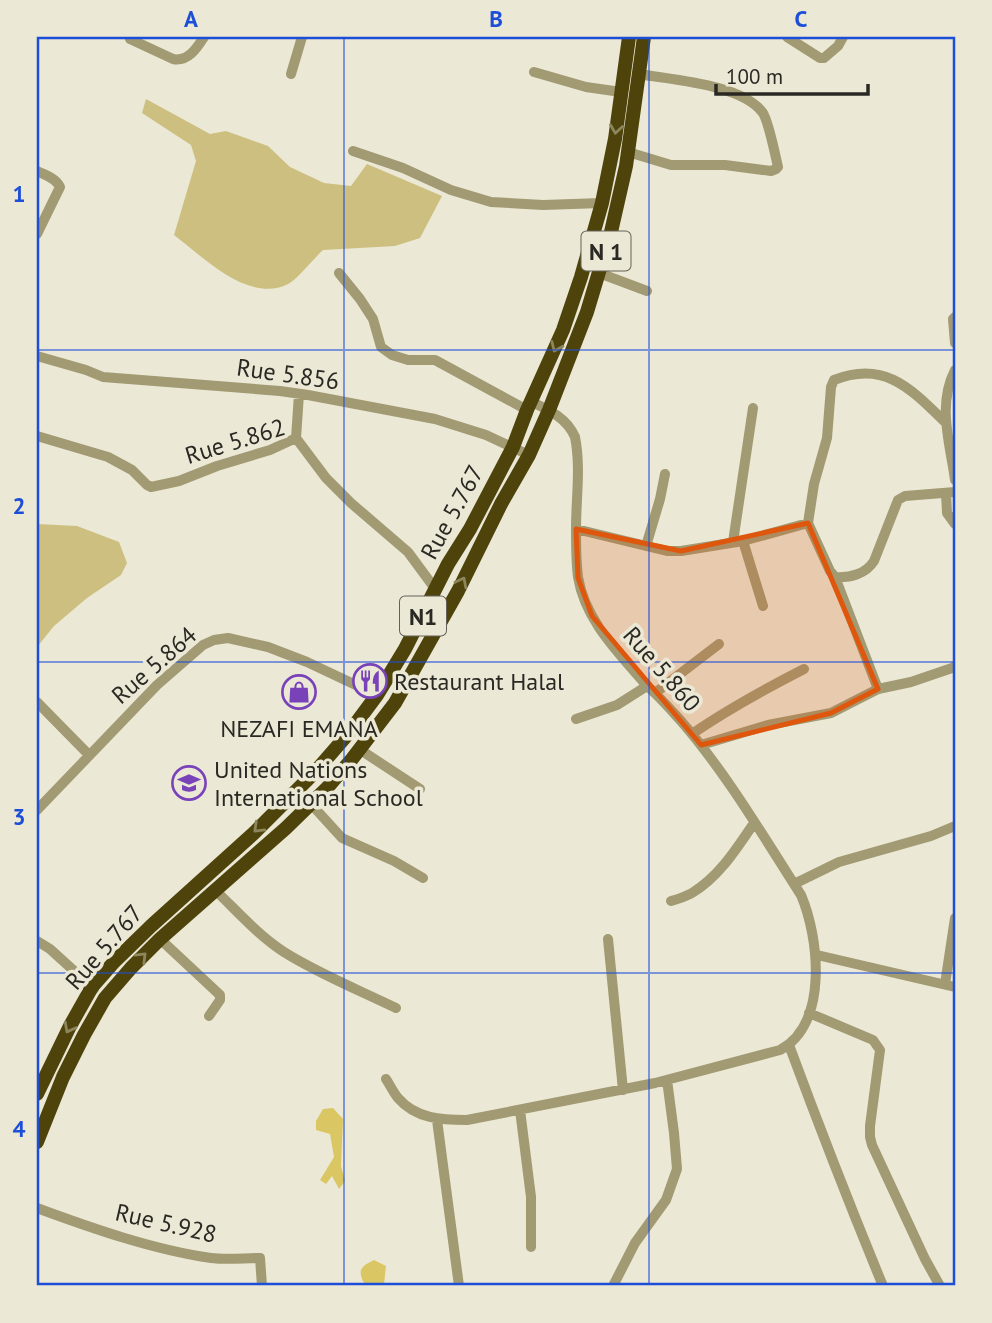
<svg xmlns="http://www.w3.org/2000/svg" width="992" height="1323" font-family="'PT Sans',sans-serif">
<rect width="100%" height="100%" fill="#ebe8d6"/>
<!-- green -->
<path fill="#ccbf7f" d="M146,99L210,134L226,131L268,146L290,167L324,183L351,186L367,164L442,196L420,238L395,246L323,250C314,258 297,280 288,284C249,304 203,257 174,235L196,161L191,145L142,113Z
M37,524L77,526L119,542L127,563L121,575L87,598L54,626L37,647Z"/>
<!-- water -->
<path fill="#dac763" d="M333,1108L343,1119L341,1166L345,1181L339,1189L332,1176L326,1184L320,1180L334,1157L330,1134L316,1130V1121L323,1109Z
M374,1260L386,1266L384,1284L377,1286L365,1285C357,1270 360,1267 374,1260Z"/>
<g fill="none" stroke-linecap="round" stroke-linejoin="round">
<!-- minor -->
<path stroke="#a29a73" stroke-width="10" d="M787,37L820,58H824L838,46L843,37
M130,39L173,59C188,62 197,48 204,37
M534,72L586,87L621,92
M291,74L302,37
M353,151L403,168L451,190L491,202L543,205L602,203
M628,152L671,165H725L771,171L776,169L778,167C775,154 769,123 763,113C742,84 672,80 639,74
M37,171C45,175 56,178 60,187L37,234
M339,273L360,299L373,319L381,347L392,355L408,360H435L527,410
M599,273L647,291
M955,317L953,319L955,343
M37,356L86,370L103,377L280,391L308,395L435,419L486,435L529,455
M955,370C937,405 950,443 955,480
M37,436L108,457L132,470L147,485L151,487L179,481L217,466L270,450L296,438L326,478L351,503L408,552L436,590
M296,438L299,394
M946,493L947,513L955,524
M808,523L814,484L827,438L831,387L834,380C885,360 911,389 945,422
M576,529L667,551H681L743,541L808,523L830,571L835,577C850,578 866,574 874,561L898,500L905,496L955,492
M743,541L763,606
M733,542L753,408
M646,546L660,499L665,474
M835,577L878,689
M655,693L719,644
M37,702L89,755
M576,719L617,705L647,686
M692,734C728,709 765,689 804,669
M701,745L768,725L831,713L878,689L911,682L955,667
M359,749L420,789
M311,804L342,838L394,861L423,878
M37,810L157,685L203,645L214,640L228,638L268,647L307,662L377,695
M794,884L839,862L931,836L955,826
M215,890C237,911 258,935 284,952C319,974 359,990 396,1008
M671,901C678,899 685,897 692,893C719,877 737,848 754,823
M160,939L220,995V1000L209,1016
M608,939L623,1090
M37,941L50,949L94,989
M817,955L955,987
M945,984L955,918
M809,1013L873,1040L880,1050L870,1126V1137L872,1145L925,1259L940,1286
M789,1045C819,1126 850,1206 883,1286
M386,1079C390,1085 393,1092 398,1098C416,1119 442,1120 467,1120L655,1083L780,1050C829,1024 819,937 801,895C763,836 727,774 681,721C670,709 659,696 647,686C620,654 585,621 578,577C576,562 576,544 576,529C576,498 581,467 575,437C567,418 549,410 532,402
M520,1110L531,1197V1247
M437,1120L459,1286
M37,1208C91,1228 154,1250 211,1258C227,1260 244,1258 260,1258L262,1286
M613,1286L635,1243L666,1200L677,1169L674,1133L667,1080"/>
<!-- highway -->
<path stroke="#4e440b" stroke-width="14" d="M37,1094L70,1026L92,987L114,962L151,926L254,833L315,772L348,734L377,695L405,649L448,564L470,529L513,447L527,410L563,330L581,277L602,203L615,139L629,37
M37,1142L63,1077L84,1035L105,998L131,968L160,939L286,828L327,788L352,759L395,703L458,591L501,504L529,455L549,410L587,312L611,232L626,166L644,37"/>
</g>
<!-- one-way arrows -->
<defs><path id="oneway-chevron" d="M-2-3.5L2.5 0L-2 3.5" fill="none" stroke-width="1.6" stroke-linecap="round" stroke-linejoin="round" transform="scale(1.75)"/></defs>
<g stroke="#8d865c">
<use href="#oneway-chevron" transform="translate(616 129) rotate(98)"/>
<use href="#oneway-chevron" transform="translate(556 347) rotate(114)"/>
<use href="#oneway-chevron" transform="translate(462 582) rotate(-63)"/>
<use href="#oneway-chevron" transform="translate(258 828) rotate(136)"/>
<use href="#oneway-chevron" transform="translate(142 957) rotate(-45)"/>
<use href="#oneway-chevron" transform="translate(69 1028) rotate(118)"/>
</g>
<!-- marked area -->
<path fill="#de570d" fill-opacity="0.2" stroke="#de570d" stroke-width="5" stroke-linejoin="round" d="M808,523L878,689L831,713L701,745L592,616L578,578L576,529L681,551Z"/>
<!-- grid -->
<path fill="none" stroke="#1d4ed8" stroke-width="2" stroke-opacity="0.55" d="M344,37V1286M649,37V1286M37,350H955M37,662H955M37,973H955"/>
<!-- icons -->
<defs>
<g id="restaurant-ring" transform="scale(1.75)"><circle r="9.5" fill="#ebe8d6" stroke="#7942b9" stroke-width="1.5"/><path d="M-5-6h1v4h1v-4h1v4h1v-4h1v5L-1.5 .5V6h-2V.5L-5-1ZM5-6V6H3V1.5H1.5Q1.5-4 5-6Z" fill="#7942b9"/></g>
<g id="shop-ring" transform="scale(1.75)"><circle r="9.5" fill="#ebe8d6" stroke="#7942b9" stroke-width="1.5"/><path d="M-5-2.5h2.3a2.7 3.5 0 0 1 5.4 0H5L5.5 6h-11ZM-1.5-2.5h3a1.5 2.3 0 0 0-3 0Z" fill="#7942b9"/></g>
<g id="school-ring" transform="scale(1.75)"><circle r="9.5" fill="#ebe8d6" stroke="#7942b9" stroke-width="1.5"/><path d="M0-5L7-2L0 1L-7-2ZM-4 1L0 2.5L4 1V4Q0 6-4 4Z" fill="#7942b9"/></g>
</defs>
<g fill-rule="evenodd">
<use href="#restaurant-ring" x="370" y="681"/>
<use href="#shop-ring" x="299" y="692"/>
<use href="#school-ring" x="189" y="783"/>
</g>
<g text-anchor="middle" dominant-baseline="central" stroke-width="7" stroke-linejoin="round" paint-order="stroke">
<!-- shield labels -->
<g fill="#ebe8d6" stroke="#646258" stroke-width="2">
<rect x="581.5" y="231.5" width="49" height="39" rx="5"/>
<rect x="400" y="596.5" width="46" height="39" rx="5"/>
</g>
<g font-size="23" font-weight="bold" fill="#2a2822">
<text x="606" y="251">N 1</text>
<text x="423" y="616">N1</text>
</g>
<!-- street labels -->
<g font-size="24" fill="#2a2822" stroke="#ebe8d6">
<text transform="translate(288 374) rotate(8)">Rue 5.856</text>
<text transform="translate(235 441) rotate(-17)">Rue 5.862</text>
<text transform="translate(452 512) rotate(-61)">Rue 5.767</text>
<text transform="translate(154 665) rotate(-41)">Rue 5.864</text>
<text transform="translate(662 669) rotate(49)">Rue 5.860</text>
<text transform="translate(104 947) rotate(-49)">Rue 5.767</text>
<text transform="translate(166 1223) rotate(13)">Rue 5.928</text>
</g>
<!-- poi labels -->
<g font-size="24" fill="#2a2822" stroke="#ebe8d6" text-anchor="start">
<text x="394" y="681">Restaurant Halal</text>
<text x="299" y="728" text-anchor="middle">NEZAFI EMANA</text>
<text x="214" y="769">United Nations<tspan x="214" dy="28">International School</tspan></text>
</g>
</g>
<!-- border -->
<rect width="992" height="1323" fill="none" stroke="#ebe8d6" stroke-width="77"/>
<!-- scale -->
<path d="M716 84v10h152v-10" fill="none" stroke="#2a2822" stroke-width="3.5"/>
<text x="726" y="84" font-size="21" fill="#2a2822" stroke="#ebe8d6" stroke-width="5" paint-order="stroke">100 m</text>
<rect x="38" y="38" width="916" height="1246" fill="none" stroke="#1d4ed8" stroke-width="2.5"/>
<g font-size="23" text-anchor="middle" font-weight="bold" fill="#1d4ed8">
<text x="191" y="27">A</text>
<text x="496" y="27">B</text>
<text x="801" y="27">C</text>
<text x="19" y="202">1</text>
<text x="19" y="514">2</text>
<text x="19" y="825">3</text>
<text x="19" y="1137">4</text>
</g>
</svg>
